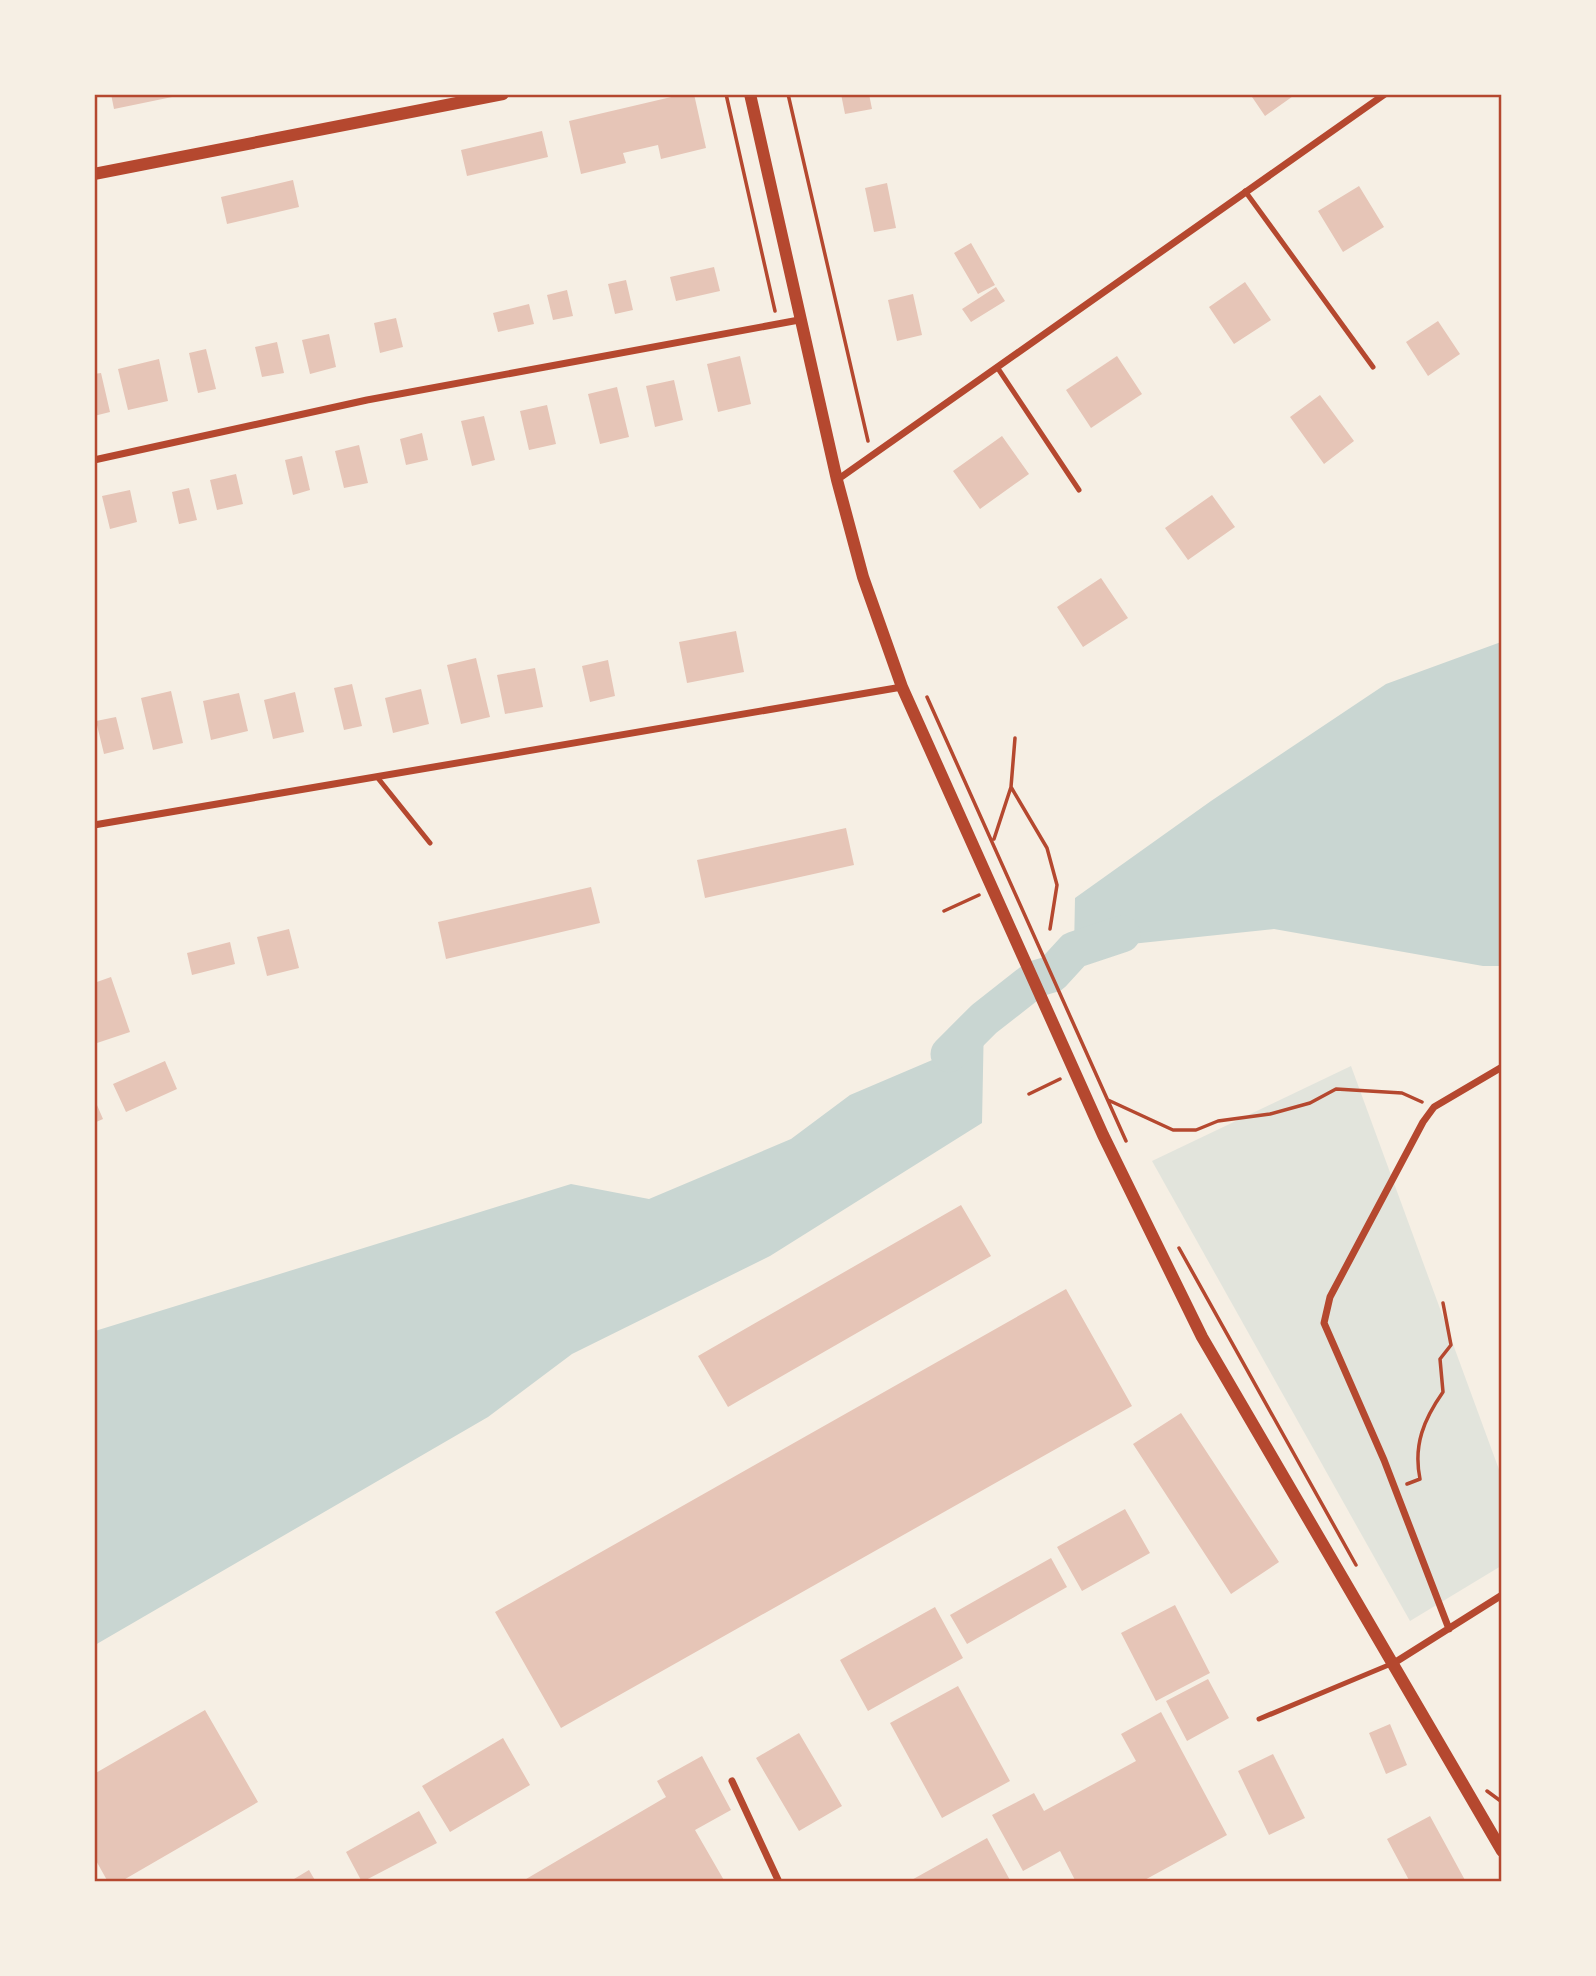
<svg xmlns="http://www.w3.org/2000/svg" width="1596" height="1976" font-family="'Fira Sans Condensed',sans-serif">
<rect width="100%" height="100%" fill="#f6efe4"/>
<!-- green -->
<path fill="#e2e4dc" d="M1351,1066L1501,1475V1566L1410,1621L1152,1161Z"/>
<!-- water -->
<path fill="#c9d6d2" d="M1501,642V966H1483L1274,929L1074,950L1075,898L1211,801L1386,684Z
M984,1019L982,1123L770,1256L572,1354L488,1417L95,1645V1331L571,1184L649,1199L791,1139L850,1095L944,1055Z"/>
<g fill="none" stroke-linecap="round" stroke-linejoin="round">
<!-- river -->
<path stroke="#c9d6d2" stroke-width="37" d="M949,1054L984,1019L1035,979L1052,974L1074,950L1122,934"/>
</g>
<!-- building -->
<path fill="#e6c5b7" d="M111,94H177V96L114,109Z
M684,94H694L706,148L661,159L658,145L623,153L626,163L581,174L569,121Z
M841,94H869L872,109L845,114Z
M1250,94H1296L1265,116Z
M542,131L548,157L467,176L461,150Z
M293,180L299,207L227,224L221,197Z
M887,183L896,228L874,232L865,188Z
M1359,186L1384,227L1343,252L1318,211Z
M971,243L995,285L978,294L954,253Z
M714,267L720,291L676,301L670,277Z
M626,280L633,310L615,314L608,284Z
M1245,282L1271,320L1234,344L1209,307Z
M996,287L1005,301L971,322L962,309Z
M567,290L573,316L553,320L547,295Z
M913,294L922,335L897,341L888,300Z
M529,304L534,324L498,332L493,313Z
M396,318L403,347L380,353L374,323Z
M1438,321L1460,354L1428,376L1406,342Z
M329,334L336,367L310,374L302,340Z
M277,342L284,373L262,377L255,347Z
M206,349L216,389L198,393L189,353Z
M740,356L751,404L718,412L707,364Z
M1117,356L1142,394L1091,428L1066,390Z
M159,359L168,401L128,410L118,369Z
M101,373L110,412L94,416V374Z
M674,380L683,420L655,427L646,386Z
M617,387L629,437L600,444L588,394Z
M1320,395L1354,441L1324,464L1290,417Z
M547,405L556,444L529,450L520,411Z
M484,416L495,460L472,466L461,421Z
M422,433L428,460L406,465L400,439Z
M1002,436L1029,474L980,509L953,471Z
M359,445L368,483L344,488L335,451Z
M302,456L310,490L293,495L285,460Z
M236,474L243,504L217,510L210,480Z
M189,488L197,520L179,524L172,492Z
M130,490L137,522L110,529L102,496Z
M1212,495L1235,527L1188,560L1165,528Z
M1101,578L1128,618L1083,647L1057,607Z
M736,631L744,672L687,683L679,642Z
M476,658L490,717L461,724L447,665Z
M608,660L615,696L590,702L582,666Z
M535,668L543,707L505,714L497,675Z
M352,684L362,726L344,730L334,688Z
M421,689L429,724L393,733L385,698Z
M171,691L183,743L153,750L141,698Z
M295,692L304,732L273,739L264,700Z
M239,693L248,731L211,740L203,701Z
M116,717L124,749L104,754L96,721Z
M846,828L854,865L705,898L697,860Z
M591,887L600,923L446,959L438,922Z
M289,929L299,968L267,976L257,937Z
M230,942L235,964L192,975L187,953Z
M111,977L130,1032L97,1043L94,983Z
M165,1061L177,1089L126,1112L113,1084Z
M94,1098L103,1119L94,1123Z
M961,1205L991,1256L728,1407L698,1356Z
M1066,1289L1132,1406L561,1728L495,1612Z
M1181,1413L1279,1562L1231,1594L1133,1444Z
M1125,1509L1150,1553L1082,1591L1057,1547Z
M1051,1558L1067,1587L967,1644L950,1615Z
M1175,1605L1210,1673L1156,1701L1121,1633Z
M935,1607L963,1658L868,1711L840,1660Z
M1208,1679L1229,1718L1187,1741L1166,1701Z
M958,1686L1010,1781L942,1818L890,1723Z
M205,1710L258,1802L120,1882H108L94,1857V1774Z
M1161,1712L1227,1835L1141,1882H1076L1060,1851L1023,1871L992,1815L1034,1793L1044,1811L1136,1761L1121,1734Z
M1390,1724L1407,1765L1386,1774L1369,1733Z
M799,1733L842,1806L799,1831L756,1758Z
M503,1738L530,1785L450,1832L422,1786Z
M1273,1754L1305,1818L1269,1835L1238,1771Z
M702,1756L731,1810L695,1830L725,1882H521L666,1797L657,1781Z
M419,1811L437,1843L362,1882L346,1852Z
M1430,1816L1466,1882H1410L1387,1839Z
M987,1838L1011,1882H908Z
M309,1870L316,1882H289Z"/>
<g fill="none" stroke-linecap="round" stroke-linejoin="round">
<!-- path -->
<path stroke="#b5482f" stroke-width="3.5" d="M726,94L775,311
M788,94L868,441
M927,697L1126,1141
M1015,738L1011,787L1047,848L1057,885L1050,929
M994,839L1011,787
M944,911L979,895
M1029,1094L1060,1079
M1108,1100L1173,1130H1196L1218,1121L1270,1114L1310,1103L1336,1089L1402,1093L1422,1102
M1179,1248L1356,1565
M1407,1484L1420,1479C1413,1445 1424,1419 1443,1392L1440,1359L1451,1345L1443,1303
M1487,1791L1502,1802"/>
<!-- service -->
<path stroke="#b5482f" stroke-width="5" d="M1245,191L1373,367
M997,367L1079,490
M377,777L430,843
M1259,1719L1391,1664"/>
<!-- minor -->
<path stroke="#b5482f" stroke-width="7" d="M94,460L367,400L799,320
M837,480L1385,94
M94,825L902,687
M1449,1629L1384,1460L1324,1323L1330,1297L1423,1122L1434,1107L1502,1067
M1394,1663L1502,1595
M732,1781L779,1882"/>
<!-- tertiary -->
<path stroke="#b5482f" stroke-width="12" d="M750,94L837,480L863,577L902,687L1103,1135L1202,1337L1502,1851
M94,174L503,94"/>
</g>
<!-- border -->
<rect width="1596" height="1976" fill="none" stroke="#f6efe4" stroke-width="192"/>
<rect x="96" y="96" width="1404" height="1784" fill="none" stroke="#b5482f" stroke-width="2.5"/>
</svg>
